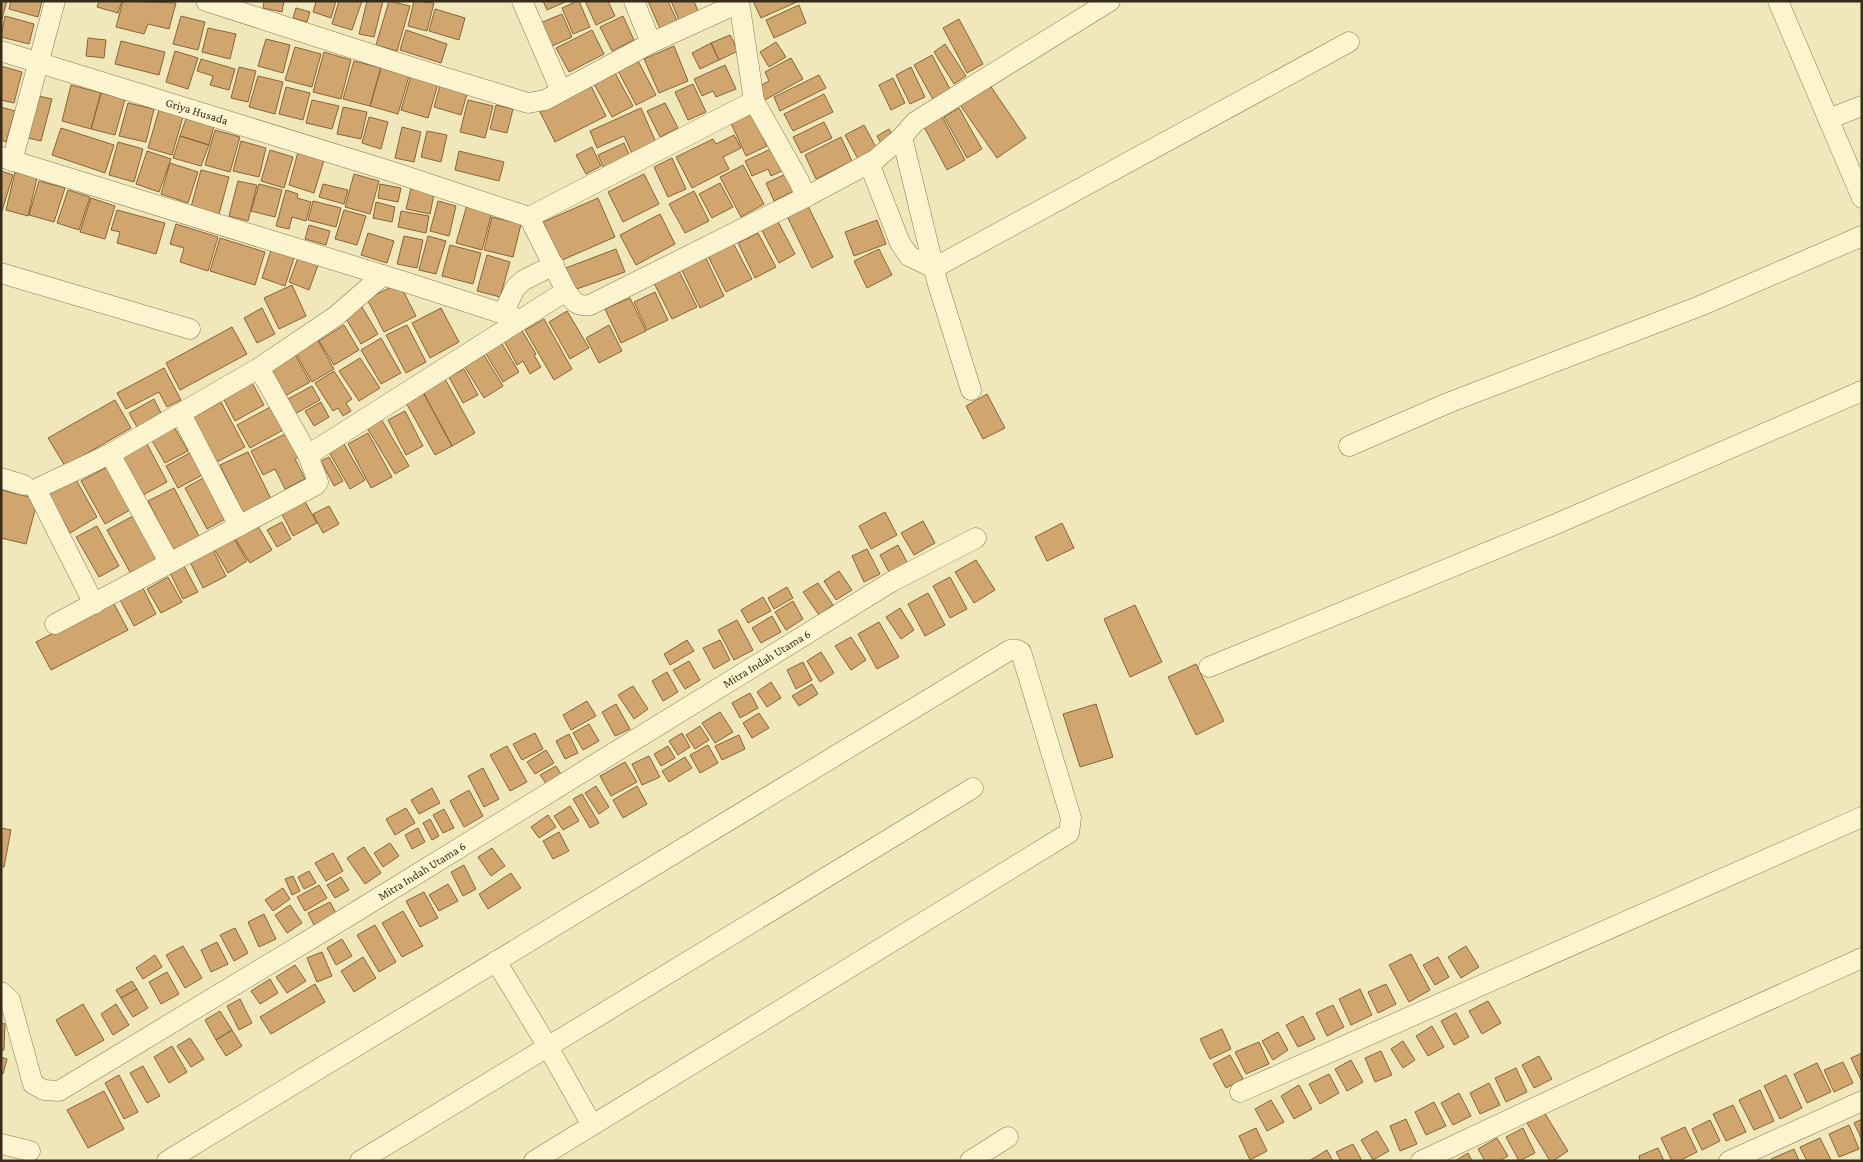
<svg xmlns="http://www.w3.org/2000/svg" width="1863" height="1162" font-family="'Crimson Pro',serif">
<rect width="100%" height="100%" fill="#f0e8ba"/>
<!-- building -->
<path fill="#d1a66e" stroke="#886438" d="M1,1H7L1,22Z
M11,1H42L38,17L9,9Z
M99,1H122L118,13L97,7Z
M123,1L176,3L169,29L148,24L144,34L116,27Z
M264,1H284L282,12L263,8Z
M313,1H336L331,18L313,12L316,2Z
M339,1H362L352,30L332,24Z
M367,1H383L374,37L359,34Z
M389,1L410,6L397,51L376,45Z
M414,1L434,3L427,31L408,26Z
M543,1H565V2L547,10Z
M577,1H579L590,27L573,34L562,8Z
M585,1H608L615,16L596,25Z
M648,1H668L678,23L661,31Z
M671,1H694L698,11L679,20Z
M753,1H799L761,18Z
M799,5L806,23L774,38L766,20Z
M296,8L310,12L307,22L293,18Z
M435,9L465,18L459,40L429,31Z
M562,14L572,37L550,47L540,23Z
M5,16L34,24L29,44L1,37Z
M181,16L205,22L198,50L173,44Z
M623,16L634,40L612,51L600,27Z
M959,19L983,64L967,73L943,28Z
M208,28L236,34L230,59L202,52Z
M406,30L447,44L441,63L400,50Z
M592,30L604,54L569,72L556,48Z
M730,35L738,51L719,60L711,43Z
M88,38L106,40L104,58L86,56Z
M266,39L290,45L283,73L258,66Z
M121,41L165,52L159,75L115,64Z
M776,42L786,57L769,67L760,52Z
M711,43L719,60L700,69L692,53Z
M945,44L966,76L954,84L934,52Z
M674,46L688,81L659,93L644,59Z
M295,47L321,54L312,87L285,80Z
M175,51L198,58L188,89L166,82Z
M324,52L351,60L341,99L313,92Z
M635,55L656,95L636,105L615,65Z
M932,55L951,91L934,101L914,65Z
M791,58L803,79L763,101L756,88L769,81L765,72Z
M201,59L235,69L229,90L210,85L213,76L197,71Z
M354,61L381,68L370,106L343,99Z
M725,65L736,89L716,97L713,91L702,96L694,79Z
M1,66L22,72L14,103L1,100Z
M239,67L256,71L248,102L231,98Z
M911,67L925,97L910,104L896,75Z
M381,68L409,76L398,114L370,106Z
M614,71L633,106L612,117L593,82Z
M819,75L826,88L780,111L774,97Z
M258,76L283,82L275,114L249,107Z
M411,76L438,84L428,118L401,110Z
M893,78L905,103L891,110L879,85Z
M987,81L1026,138L997,158L958,102Z
M441,82L468,90L461,115L434,107Z
M693,84L706,112L688,120L675,92Z
M71,85L101,93L91,129L62,121Z
M591,86L606,116L555,142L540,112Z
M286,87L310,93L303,120L279,114Z
M101,93L125,99L115,135L91,129Z
M824,94L833,112L793,131L784,114Z
M34,95L52,99L41,141L24,137Z
M312,100L339,106L332,129L306,123Z
M468,100L493,106L485,138L460,132Z
M128,103L154,109L146,142L119,136Z
M665,103L678,128L660,137L647,111Z
M496,105L513,109L507,133L490,129Z
M1,107L15,111L6,142L1,140Z
M343,107L367,112L361,139L337,134Z
M641,108L658,147L634,158L624,136L597,148L590,131Z
M959,108L982,149L967,158L944,117Z
M159,110L183,117L172,155L148,148Z
M749,110L767,146L746,156L729,119Z
M188,113L215,122L209,145L180,136Z
M940,113L965,160L947,170L922,123Z
M369,117L388,122L381,149L362,143Z
M824,122L832,138L801,153L793,137Z
M864,125L877,149L858,159L845,135Z
M402,127L421,132L414,162L395,158Z
M61,128L114,145L105,173L52,155Z
M889,129L895,140L883,147L877,136Z
M215,130L240,137L230,172L205,165Z
M427,131L447,135L441,162L421,157Z
M734,135L741,148L723,157L729,169L692,188L676,157L713,139L716,144Z
M180,136L209,145L201,166L173,158Z
M841,137L852,161L816,179L805,155Z
M241,141L266,148L259,177L233,171Z
M118,142L143,149L134,182L109,175Z
M624,143L631,159L605,171L598,155Z
M592,147L601,166L586,174L576,155Z
M773,148L784,170L771,176L768,169L752,176L745,161Z
M270,150L293,157L284,188L261,181Z
M147,151L171,159L159,192L136,184Z
M459,151L504,162L499,181L455,170Z
M298,152L324,160L314,193L289,185Z
M672,158L686,189L668,197L654,167Z
M170,163L198,172L188,203L161,194Z
M743,165L764,204L741,217L720,177Z
M201,170L229,177L219,214L191,207Z
M1,171L13,175L2,211L1,210Z
M15,172L37,178L28,216L6,210Z
M354,174L379,181L370,214L345,207Z
M644,174L659,204L623,222L608,192Z
M786,174L794,191L774,201L766,183Z
M39,181L65,188L54,222L29,215Z
M238,181L257,185L248,221L229,216Z
M720,183L733,207L712,218L699,194Z
M259,184L282,190L275,217L251,211Z
M323,184L348,190L344,204L319,197Z
M380,184L401,188L398,202L378,198Z
M412,184L435,189L430,214L406,209Z
M68,190L90,197L79,230L57,223Z
M286,190L298,194L297,198L311,202L306,221L292,217L289,229L276,226Z
M694,191L709,221L685,233L669,204Z
M91,198L115,206L105,239L80,232Z
M598,198L615,237L560,261L543,222Z
M313,201L341,208L336,227L308,220Z
M438,201L456,206L449,236L430,231Z
M376,202L395,207L392,222L373,218Z
M807,204L833,257L812,268L786,214Z
M467,205L492,212L482,250L456,243Z
M117,210L165,223L156,254L117,243L120,232L111,230Z
M344,210L366,216L357,245L335,239Z
M401,211L429,216L426,233L398,227Z
M660,214L675,244L636,265L620,235Z
M775,216L795,254L779,263L759,225Z
M492,217L521,224L513,257L484,250Z
M877,220L886,244L854,256L845,232Z
M176,224L218,237L208,271L180,262L184,248L170,244Z
M309,225L330,231L326,245L305,239Z
M368,233L394,241L387,263L361,255Z
M758,233L776,267L755,278L738,243Z
M404,236L423,240L417,268L397,264Z
M428,236L446,241L436,274L419,270Z
M730,237L752,279L726,292L705,250Z
M220,238L265,252L255,285L210,271Z
M450,245L481,253L473,284L442,276Z
M616,249L625,272L571,291L563,269Z
M879,249L892,275L867,288L854,261Z
M271,250L294,258L285,286L262,278Z
M702,250L724,296L700,308L678,262Z
M487,255L510,262L500,297L477,291Z
M298,258L318,265L309,290L289,282Z
M677,267L697,307L672,319L652,279Z
M399,283L416,316L384,332L367,299Z
M292,285L306,316L279,329L264,298Z
M655,292L668,320L647,330L634,302Z
M630,298L646,331L621,343L605,309Z
M362,307L378,334L361,344L345,317Z
M262,308L275,334L257,343L244,318Z
M441,308L459,342L430,358L412,323Z
M567,311L589,348L570,359L549,322Z
M544,319L572,369L554,380L525,330Z
M344,325L359,350L334,365L319,341Z
M407,325L426,362L406,373L386,335Z
M609,325L622,351L599,363L586,338Z
M232,327L247,354L180,390L166,363Z
M521,329L536,354L534,355L541,367L530,374L523,361L517,365L503,339Z
M381,338L401,373L381,384L361,350Z
M317,339L334,369L312,382L295,352Z
M499,339L519,372L503,382L483,349Z
M293,351L310,382L283,397L266,365Z
M484,355L503,386L484,398L465,367Z
M360,358L380,388L359,401L339,371Z
M164,368L181,400L167,407L159,392L126,409L117,393Z
M464,369L478,395L463,403L449,377Z
M334,371L352,399L346,403L351,411L343,416L338,408L333,411L315,383Z
M250,379L264,405L235,421L221,394Z
M445,379L475,433L452,446L423,392Z
M312,386L320,400L293,415L286,400Z
M423,392L452,446L435,455L405,401Z
M987,394L1005,428L983,439L966,406Z
M154,399L161,413L137,427L129,413Z
M115,400L131,428L65,466L48,438Z
M221,402L245,447L217,462L192,418Z
M321,402L329,417L314,426L305,411Z
M274,405L287,428L250,448L237,425Z
M405,411L423,446L406,455L388,420Z
M380,417L409,466L395,474L366,426Z
M174,427L188,451L165,463L151,439Z
M287,433L299,457L295,459L305,479L285,489L275,469L263,475L251,451Z
M368,433L392,477L371,488L348,444Z
M146,442L167,482L143,495L121,455Z
M344,444L365,480L350,489L329,452Z
M195,450L208,472L178,488L166,466Z
M248,452L274,505L246,519L220,465Z
M329,457L343,481L334,486L321,461Z
M107,467L130,510L105,524L81,481Z
M205,477L227,518L207,529L185,488Z
M75,478L97,517L70,533L48,493Z
M174,488L200,538L174,551L148,501Z
M1,490L38,499L26,544L1,538Z
M303,498L317,523L293,536L280,510Z
M329,506L339,524L323,533L313,514Z
M885,512L897,535L871,549L859,526Z
M135,515L159,559L131,574L107,530Z
M923,521L935,543L914,555L901,533Z
M282,522L291,539L277,547L267,530Z
M256,523L272,550L250,563L234,537Z
M1062,523L1074,548L1047,561L1035,537Z
M97,526L119,566L99,577L76,537Z
M232,535L247,561L228,573L213,547Z
M898,545L908,564L890,574L880,555Z
M867,549L880,574L864,582L852,556Z
M213,550L226,576L203,588L190,562Z
M976,560L995,590L974,603L955,572Z
M184,566L198,592L183,599L170,573Z
M839,571L852,590L836,600L824,581Z
M168,577L182,602L161,613L147,589Z
M950,577L967,609L950,618L933,586Z
M818,583L833,605L819,615L803,592Z
M142,586L156,614L134,626L119,598Z
M787,587L793,598L774,609L768,598Z
M928,593L945,625L925,636L908,604Z
M763,597L771,611L748,623L741,610Z
M793,601L803,619L786,630L775,612Z
M113,602L128,630L51,670L36,642Z
M1135,605L1162,662L1130,677L1104,619Z
M900,608L914,630L901,639L886,617Z
M772,616L781,632L761,643L752,628Z
M737,620L753,650L734,660L718,630Z
M879,622L899,657L877,669L858,634Z
M851,637L866,660L851,670L835,646Z
M687,640L694,651L670,665L664,654Z
M720,640L730,660L714,669L703,648Z
M821,652L834,673L820,682L807,661Z
M689,661L700,680L685,689L673,670Z
M803,662L812,680L796,689L787,670Z
M1196,664L1224,721L1196,735L1168,677Z
M667,672L678,692L663,701L652,681Z
M771,682L781,698L767,707L757,692Z
M812,684L818,694L799,706L792,696Z
M633,686L648,709L634,719L618,695Z
M750,693L758,708L740,718L732,703Z
M587,701L596,716L571,730L563,715Z
M616,704L630,729L615,736L602,712Z
M1096,704L1113,757L1080,767L1063,714Z
M720,712L733,732L715,743L702,723Z
M759,713L769,728L752,738L743,723Z
M589,724L599,741L583,750L573,733Z
M700,726L709,740L695,749L686,735Z
M535,733L543,749L522,760L513,744Z
M682,733L690,747L678,755L669,741Z
M569,734L578,753L565,759L556,741Z
M739,735L745,749L722,760L715,746Z
M708,745L718,763L700,773L690,755Z
M507,746L527,782L510,791L490,755Z
M668,746L675,758L661,766L654,754Z
M546,750L554,763L535,774L527,762Z
M649,756L660,777L642,785L632,764Z
M685,757L692,768L669,782L662,771Z
M625,762L637,782L611,796L600,776Z
M556,766L562,776L547,785L540,775Z
M483,768L499,799L484,807L468,776Z
M596,786L609,807L599,814L585,793Z
M637,786L647,804L623,818L613,800Z
M432,788L440,803L419,814L411,800Z
M469,790L483,816L464,827L450,801Z
M582,794L599,823L590,828L573,799Z
M570,806L579,821L563,830L554,816Z
M406,808L415,823L395,835L386,819Z
M444,809L454,828L443,833L433,815Z
M548,815L556,827L539,838L531,827Z
M430,819L439,836L432,840L423,823Z
M1,828L11,830L4,867H1Z
M418,828L425,842L412,849L405,835Z
M559,832L569,851L553,859L543,841Z
M390,843L399,856L383,867L374,853Z
M364,847L381,873L365,884L347,858Z
M492,848L505,866L491,876L478,857Z
M333,853L343,871L326,881L315,863Z
M464,865L476,889L463,896L451,872Z
M309,871L316,883L304,889L298,877Z
M511,873L521,888L488,909L479,894Z
M293,876L300,891L292,895L285,879Z
M341,877L349,890L335,898L327,885Z
M448,884L458,901L439,911L429,895Z
M319,885L327,898L305,911L297,897Z
M283,888L290,899L273,911L265,900Z
M424,892L438,918L420,927L406,901Z
M330,902L336,913L314,925L308,913Z
M290,905L302,923L287,933L275,915Z
M403,911L423,946L402,957L382,923Z
M264,914L276,939L259,947L248,922Z
M375,925L396,962L379,972L357,935Z
M235,928L248,953L234,961L220,935Z
M342,939L352,956L336,965L327,948Z
M217,942L228,964L211,972L201,950Z
M183,946L202,978L185,988L166,955Z
M1466,946L1479,967L1461,978L1448,957Z
M322,952L332,976L317,982L307,958Z
M1411,954L1430,990L1409,1002L1389,965Z
M155,955L162,967L143,979L136,968Z
M363,957L376,978L354,992L341,971Z
M1438,957L1449,977L1435,985L1423,965Z
M295,965L306,981L287,993L276,977Z
M167,972L179,994L161,1004L149,982Z
M270,979L278,993L260,1004L251,991Z
M132,981L137,989L121,998L116,990Z
M315,984L325,1002L271,1034L260,1017Z
M1386,984L1396,1004L1378,1013L1368,992Z
M137,989L148,1008L133,1017L121,998Z
M1360,989L1372,1015L1351,1025L1339,999Z
M240,999L252,1023L239,1030L227,1006Z
M1488,1001L1501,1023L1482,1034L1469,1011Z
M83,1004L104,1040L76,1056L56,1020Z
M116,1004L129,1025L113,1035L101,1014Z
M1333,1005L1344,1027L1327,1036L1316,1013Z
M220,1011L232,1030L216,1040L205,1020Z
M1456,1013L1469,1037L1454,1045L1441,1021Z
M1303,1016L1315,1039L1298,1047L1286,1025Z
M1,1023L5,1024L4,1050H1Z
M1432,1026L1444,1047L1428,1056L1416,1036Z
M1222,1029L1231,1049L1210,1059L1200,1039Z
M232,1030L242,1046L226,1056L216,1040Z
M1278,1032L1288,1050L1273,1060L1262,1041Z
M190,1038L204,1059L191,1067L177,1046Z
M1403,1041L1415,1060L1403,1068L1391,1049Z
M1259,1042L1269,1064L1246,1074L1235,1052Z
M172,1046L187,1072L169,1083L154,1057Z
M1381,1051L1392,1075L1375,1082L1365,1058Z
M1862,1053V1082L1851,1058Z
M1230,1055L1243,1079L1226,1088L1213,1064Z
M1539,1056L1552,1079L1534,1088L1522,1065Z
M1,1057L7,1059L3,1074H1Z
M1351,1060L1363,1082L1347,1091L1335,1069Z
M1843,1062L1853,1083L1834,1092L1824,1070Z
M1817,1063L1831,1092L1807,1103L1794,1074Z
M143,1066L160,1096L147,1103L130,1073Z
M1516,1068L1527,1092L1506,1102L1495,1078Z
M1329,1074L1339,1093L1320,1104L1309,1084Z
M119,1075L138,1112L124,1119L105,1083Z
M1786,1075L1802,1108L1780,1119L1764,1086Z
M1489,1083L1500,1105L1480,1114L1470,1093Z
M1299,1085L1312,1109L1294,1119L1281,1096Z
M1760,1090L1774,1121L1754,1130L1739,1100Z
M104,1091L124,1129L88,1148L67,1110Z
M1459,1093L1471,1116L1453,1125L1441,1103Z
M1271,1100L1284,1122L1267,1131L1255,1109Z
M1434,1102L1446,1126L1426,1135L1415,1112Z
M1733,1105L1746,1132L1726,1141L1713,1114Z
M1544,1112L1568,1151L1553,1161H1550L1527,1123Z
M1406,1119L1417,1144L1400,1151L1390,1126Z
M1862,1119V1140L1854,1123Z
M1710,1120L1720,1141L1702,1150L1692,1129Z
M1849,1125L1859,1149L1839,1157L1829,1134Z
M1685,1127L1697,1152L1679,1161H1672L1661,1138Z
M1256,1128L1267,1151L1250,1160L1239,1136Z
M1523,1128L1535,1153L1519,1161L1506,1137Z
M1377,1131L1389,1151L1373,1160L1361,1140Z
M1497,1138L1508,1156L1499,1161H1485L1478,1149Z
M1820,1138L1831,1160L1807,1161L1800,1147Z
M1353,1144L1362,1161H1341L1336,1152Z
M1658,1148L1664,1161H1640L1639,1156Z
M1794,1149L1799,1161H1772L1771,1159Z
M1327,1150L1333,1161H1309Z
M1468,1153L1472,1161H1455Z"/>
<g fill="none" stroke-linecap="round" stroke-linejoin="round">
<!-- minor casing -->
<g stroke="#887854" stroke-width="21">
<g id="minor">
<path d="M206,1L414,68L528,103L545,100L651,43"/>
<path d="M522,1L561,91"/>
<path d="M634,1L651,43L739,3"/>
<path d="M739,1L754,101"/>
<path d="M1778,1L1862,198"/>
<path id="s1" d="M1,51L393,172L529,217L566,291"/>
<path d="M1828,119L1862,106"/>
<path d="M902,137L937,281L971,390"/>
<path d="M1,157L405,282L519,319"/>
<path d="M12,161L55,1"/>
<path d="M869,163L900,243L909,256L934,268L1349,42"/>
<path d="M529,217L754,101L799,181L806,197"/>
<path d="M1,273L190,329"/>
<path d="M503,314L515,288L524,280L554,265"/>
<path d="M259,368L308,455"/>
<path d="M181,414L239,526"/>
<path d="M1349,446L1448,403L1700,306L1862,236"/>
<path d="M110,454L169,562"/>
<path d="M1,478L24,485"/>
<path d="M94,604L36,489L110,454L259,368L336,316L383,275"/>
<path d="M55,624L316,485L318,482L308,455L566,291C573,301 576,307 590,305L806,197L875,160L902,137L915,122L1110,1"/>
<path d="M1209,667L1556,524L1862,391"/>
<path d="M496,961L548,1047L592,1125"/>
<path id="s2" d="M1,992L10,1000L33,1084L44,1090L59,1091L357,911L891,582L976,538"/>
<path d="M1240,1092L1862,817"/>
<path d="M1,1144L30,1151"/>
<path d="M167,1161L1010,650H1017L1021,652L1071,818L1069,833L534,1161"/>
<path d="M360,1161L973,788"/>
<path d="M970,1161L1008,1137"/>
<path d="M1421,1161L1673,1043L1862,958"/>
<path d="M1729,1161L1862,1101"/>
</g>
</g>
<!-- minor -->
<use href="#minor" stroke="#fbf4ce" stroke-width="20"/>
</g>
<g text-anchor="middle" dominant-baseline="central" stroke-width="4" stroke-linejoin="round" paint-order="stroke">
<!-- street labels -->
<g font-size="12" fill="#362c1a" stroke="#f7f1ca">
<text stroke="none"><textPath href="#s1" startOffset="205">Griya Husada</textPath></text>
<text stroke="none"><textPath href="#s2" startOffset="956">Mitra Indah Utama 6</textPath></text>
<text stroke="none"><textPath href="#s2" startOffset="551">Mitra Indah Utama 6</textPath></text>
</g>
</g>
<!-- border -->
<rect width="1863" height="1162" fill="none" stroke="#362c1a" stroke-width="5"/>
</svg>
